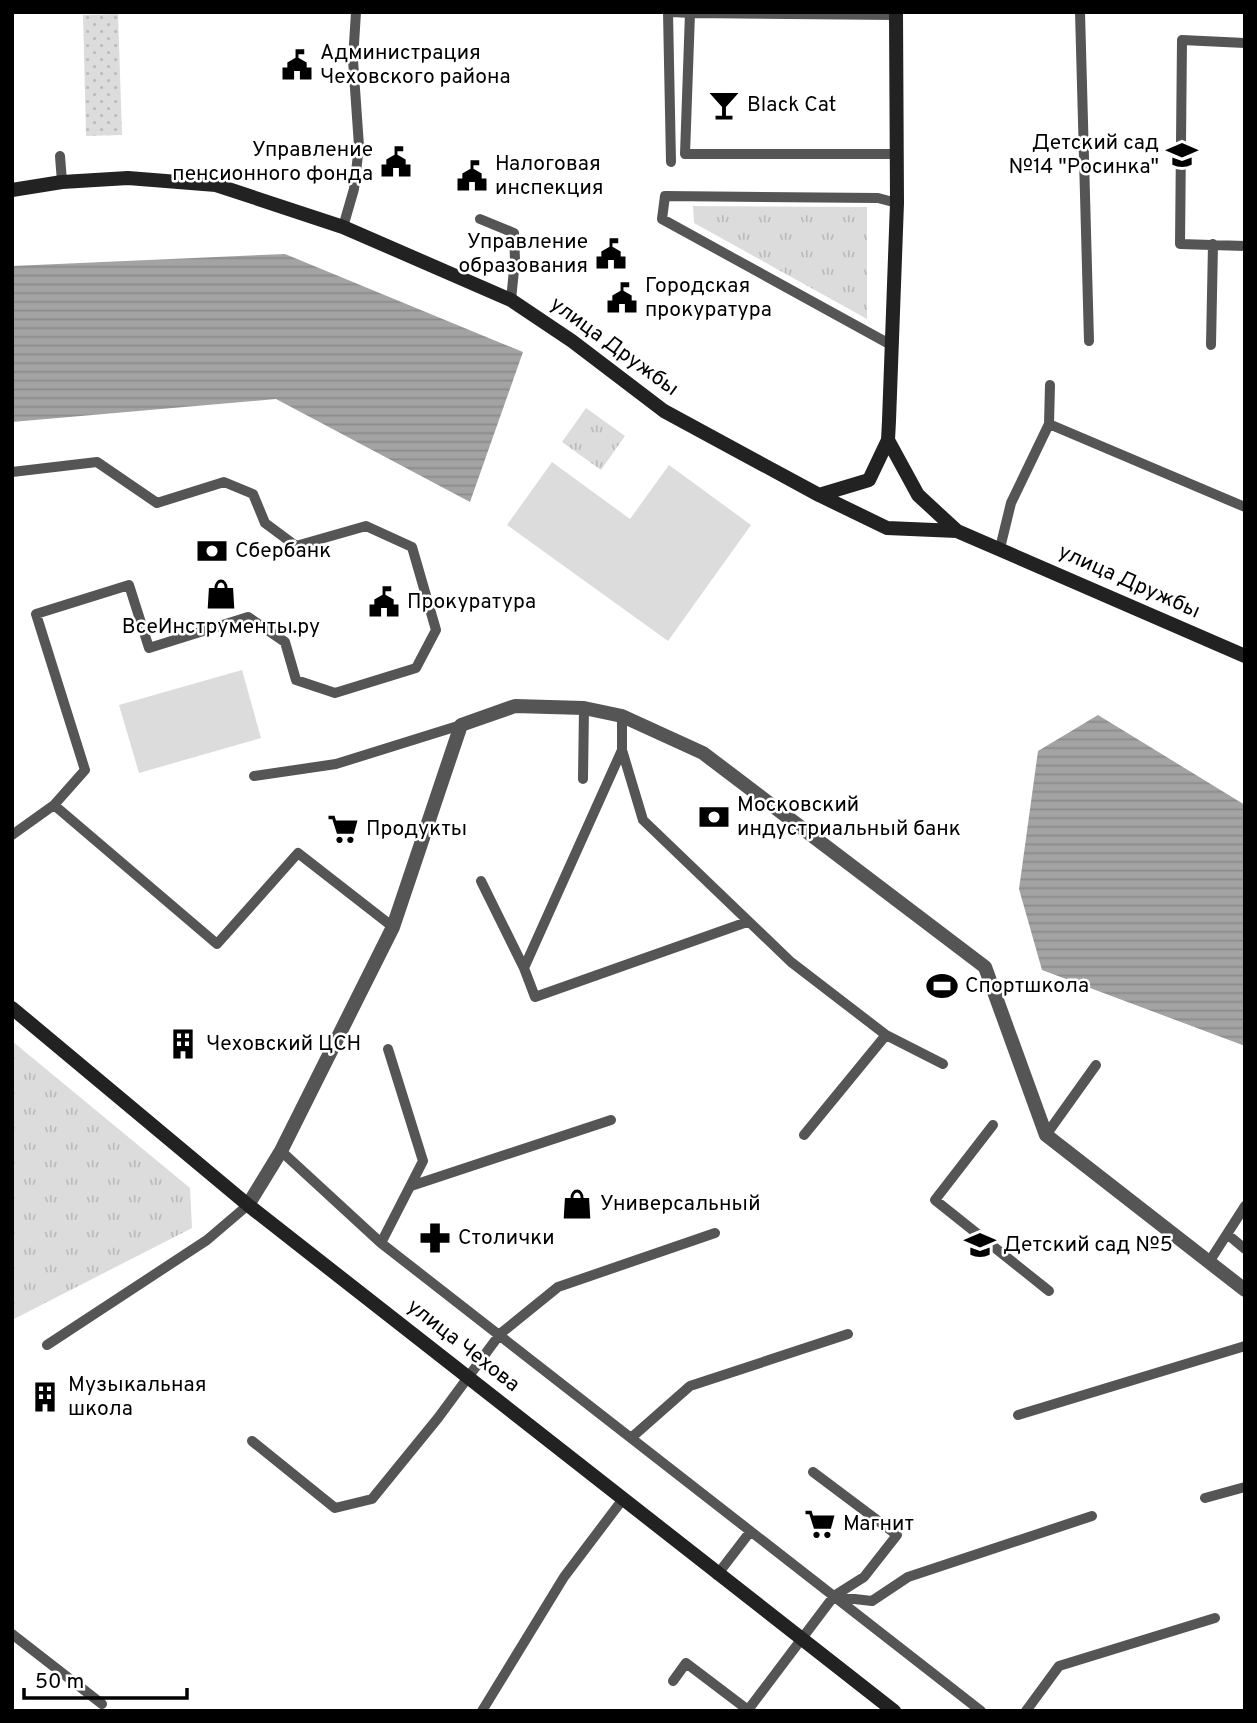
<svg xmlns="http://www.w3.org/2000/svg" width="1257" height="1723" font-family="Overpass,sans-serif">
<defs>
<pattern id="grass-dots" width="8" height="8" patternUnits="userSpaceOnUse" patternTransform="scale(1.75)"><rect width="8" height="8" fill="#dcdcdc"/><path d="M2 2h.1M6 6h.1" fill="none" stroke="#bbb" stroke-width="1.8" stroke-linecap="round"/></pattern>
<pattern id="park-tufts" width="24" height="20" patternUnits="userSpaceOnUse" patternTransform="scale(1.75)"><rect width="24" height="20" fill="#dcdcdc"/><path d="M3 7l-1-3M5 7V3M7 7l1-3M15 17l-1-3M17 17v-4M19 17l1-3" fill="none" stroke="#bbb"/></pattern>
<pattern id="water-rules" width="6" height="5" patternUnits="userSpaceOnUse" patternTransform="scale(1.75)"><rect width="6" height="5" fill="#a3a3a3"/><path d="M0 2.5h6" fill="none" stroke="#8b8b8b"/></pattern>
</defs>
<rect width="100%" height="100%" fill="#fff"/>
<!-- grass -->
<path fill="url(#grass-dots)" d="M118,14L122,135L86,136L83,15Z"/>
<!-- park -->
<path fill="url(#park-tufts)" d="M693,206L867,207V319L694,223Z
M586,408L625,436L601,470L562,442Z
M12,1041L190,1188L192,1228L12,1320Z"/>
<!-- garden -->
<path fill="#dcdcdc" d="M552,462L630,519L669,465L751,525L668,641L507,525Z
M242,670L261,738L139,773L119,705Z"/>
<!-- water -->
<path fill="url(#water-rules)" d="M285,254L523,352L470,502L276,399L12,422V266Z
M1098,715L1245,805V1046L1042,970L1019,889L1038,751Z"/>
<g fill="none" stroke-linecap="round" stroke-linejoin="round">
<!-- lane -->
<path stroke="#555" stroke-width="10" d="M668,12L671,162
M672,12L690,13
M1080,12L1089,341
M896,15L690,13L685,154H897
M1245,43L1182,40L1180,244L1245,246
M60,156L62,182
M480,219L514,233L515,260L511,300
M343,227L354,189L359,146L353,60L356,12
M1211,345L1213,244
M893,346L662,219L665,196L878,198L897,203
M1049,424L1050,385
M12,472L97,462L157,503L224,482L253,494L265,523L296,546L366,526L412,547L436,630L416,668L335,693L296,680L285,642L248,617L149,648L129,585L36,614L85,770L54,805
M1000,548L1011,503L1049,424L1245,507
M622,716V750L524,968L535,997L747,922
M622,750L643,820L791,962L886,1035L943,1064
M254,776L336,764L461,725
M583,779L584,708
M12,835L54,805L217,944L298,853L393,927
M481,881L524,968
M993,1125L935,1200L1049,1291
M804,1135L886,1035
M1046,1135L1096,1065
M281,1151L381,1243L981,1711
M411,1186L611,1120
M1227,1234L1245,1249
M381,1243L423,1161L388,1049
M1209,1262L1245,1206
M47,1345L207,1240L248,1205
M1018,1415L1245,1346
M631,1438L690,1386L848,1334
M252,1441L335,1508L372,1499L438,1418L500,1334L558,1287L715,1233
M1205,1498L1245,1487
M717,1575L750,1532
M837,1597L872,1601L908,1577L1092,1516
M12,1634L102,1704
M673,1681L686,1663L748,1710L834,1596L864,1577L897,1535L813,1472
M482,1711L564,1577L623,1499
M1026,1711L1059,1666L1215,1618"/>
<!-- street -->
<path stroke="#555" stroke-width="14" d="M248,1205L281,1151L393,927L461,725L515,706L584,708L622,716L703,753L985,967L1046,1135L1245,1290"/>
<!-- secondary -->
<path stroke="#222" stroke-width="14" d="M12,190L62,182L128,178L216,185L343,227L511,300L572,341L664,411L819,495L887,528L957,531L1245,656
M888,440L918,495L957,531
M819,495L869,480L888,440L889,421L897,203L896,12
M12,1008L248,1205L894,1711"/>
</g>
<!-- icons -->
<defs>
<g id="civic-bare" transform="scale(2.415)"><path d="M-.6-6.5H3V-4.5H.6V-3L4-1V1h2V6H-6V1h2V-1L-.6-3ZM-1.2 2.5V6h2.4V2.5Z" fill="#000" stroke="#fff" stroke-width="2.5" paint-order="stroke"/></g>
<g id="bar-bare" transform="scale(2.415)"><path d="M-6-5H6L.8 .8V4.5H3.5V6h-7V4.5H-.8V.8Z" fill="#000" stroke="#fff" stroke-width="2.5" paint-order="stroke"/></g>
<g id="school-bare" transform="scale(2.415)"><path d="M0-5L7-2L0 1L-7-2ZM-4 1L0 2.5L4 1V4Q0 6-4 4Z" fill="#000" stroke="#fff" stroke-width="2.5" paint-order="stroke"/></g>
<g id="bank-bare" transform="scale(2.415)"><path d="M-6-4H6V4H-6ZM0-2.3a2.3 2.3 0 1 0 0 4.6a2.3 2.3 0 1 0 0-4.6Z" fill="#000" stroke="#fff" stroke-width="2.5" paint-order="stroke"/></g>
<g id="shop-bare" transform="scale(2.415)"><path d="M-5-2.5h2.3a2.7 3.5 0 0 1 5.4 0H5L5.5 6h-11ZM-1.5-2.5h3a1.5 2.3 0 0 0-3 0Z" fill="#000" stroke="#fff" stroke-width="2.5" paint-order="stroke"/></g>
<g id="supermarket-bare" transform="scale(2.415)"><path d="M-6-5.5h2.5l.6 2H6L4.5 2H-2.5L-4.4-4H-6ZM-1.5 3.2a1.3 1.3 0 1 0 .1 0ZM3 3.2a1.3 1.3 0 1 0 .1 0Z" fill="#000" stroke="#fff" stroke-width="2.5" paint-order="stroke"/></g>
<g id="stadium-bare" transform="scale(2.415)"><path d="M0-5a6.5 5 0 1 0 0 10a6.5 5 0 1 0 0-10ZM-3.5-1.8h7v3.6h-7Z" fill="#000" stroke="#fff" stroke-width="2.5" paint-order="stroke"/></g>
<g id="building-bare" transform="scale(2.415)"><path d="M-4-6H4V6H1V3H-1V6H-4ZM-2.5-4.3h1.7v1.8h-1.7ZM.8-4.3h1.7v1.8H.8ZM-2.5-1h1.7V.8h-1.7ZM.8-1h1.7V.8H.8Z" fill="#000" stroke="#fff" stroke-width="2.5" paint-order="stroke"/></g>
<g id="pharmacy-bare" transform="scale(2.415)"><path d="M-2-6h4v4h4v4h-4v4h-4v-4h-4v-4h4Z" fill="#000" stroke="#fff" stroke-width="2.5" paint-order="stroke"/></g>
</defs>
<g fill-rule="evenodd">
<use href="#civic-bare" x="297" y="65"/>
<use href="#bar-bare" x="724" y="105"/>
<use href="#school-bare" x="1182" y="155"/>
<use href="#civic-bare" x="396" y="162"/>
<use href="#civic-bare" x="472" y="176"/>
<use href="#civic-bare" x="611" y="254"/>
<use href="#civic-bare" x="622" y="298"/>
<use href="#bank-bare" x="212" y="551"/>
<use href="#shop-bare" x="221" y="594"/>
<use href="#civic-bare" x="384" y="602"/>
<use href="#bank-bare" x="714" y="817"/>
<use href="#supermarket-bare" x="343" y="829"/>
<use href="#stadium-bare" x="942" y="986"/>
<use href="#building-bare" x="183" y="1044"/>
<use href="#shop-bare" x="577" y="1204"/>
<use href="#pharmacy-bare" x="435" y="1238"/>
<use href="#school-bare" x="980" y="1245"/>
<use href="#building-bare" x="45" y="1397"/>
<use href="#supermarket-bare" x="820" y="1524"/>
</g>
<g text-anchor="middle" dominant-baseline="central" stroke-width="5" stroke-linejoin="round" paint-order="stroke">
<!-- poi labels -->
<g font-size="21" fill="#000" stroke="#fff" text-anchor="start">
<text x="320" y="53">Администрация<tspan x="320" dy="24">Чеховского района</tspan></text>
<text x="747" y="105">Black Cat</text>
<text x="1159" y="143" text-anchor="end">Детский сад<tspan x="1159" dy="24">№14 "Росинка"</tspan></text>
<text x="373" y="150" text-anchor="end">Управление<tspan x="373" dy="24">пенсионного фонда</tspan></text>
<text x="495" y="164">Налоговая<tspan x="495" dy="24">инспекция</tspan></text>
<text x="588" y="242" text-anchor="end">Управление<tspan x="588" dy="24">образования</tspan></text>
<text x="645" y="286">Городская<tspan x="645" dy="24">прокуратура</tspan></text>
<text x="235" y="551">Сбербанк</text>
<text x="407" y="602">Прокуратура</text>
<text x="221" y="627" text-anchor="middle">ВсеИнструменты.ру</text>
<text x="737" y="805">Московский<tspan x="737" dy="24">индустриальный банк</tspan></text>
<text x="366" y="829">Продукты</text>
<text x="965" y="986">Спортшкола</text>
<text x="206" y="1044">Чеховский ЦСН</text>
<text x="600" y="1204">Универсальный</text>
<text x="458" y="1238">Столички</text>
<text x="1003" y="1245">Детский сад №5</text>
<text x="68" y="1385">Музыкальная<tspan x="68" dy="24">школа</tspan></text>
<text x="843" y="1524">Магнит</text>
</g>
<!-- street labels -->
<g font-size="21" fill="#000" stroke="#fff">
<text transform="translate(614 347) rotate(36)">улица Дружбы</text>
<text transform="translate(1129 582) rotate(24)">улица Дружбы</text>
<text transform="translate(463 1346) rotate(38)">улица Чехова</text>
</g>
</g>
<!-- border -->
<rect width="1257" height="1723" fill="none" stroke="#000000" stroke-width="28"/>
<!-- scale -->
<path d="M24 1688v10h163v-10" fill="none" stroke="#000000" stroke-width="3.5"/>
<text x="35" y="1688" font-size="21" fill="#000000" stroke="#ffffff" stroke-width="5" paint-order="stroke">50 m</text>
</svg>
